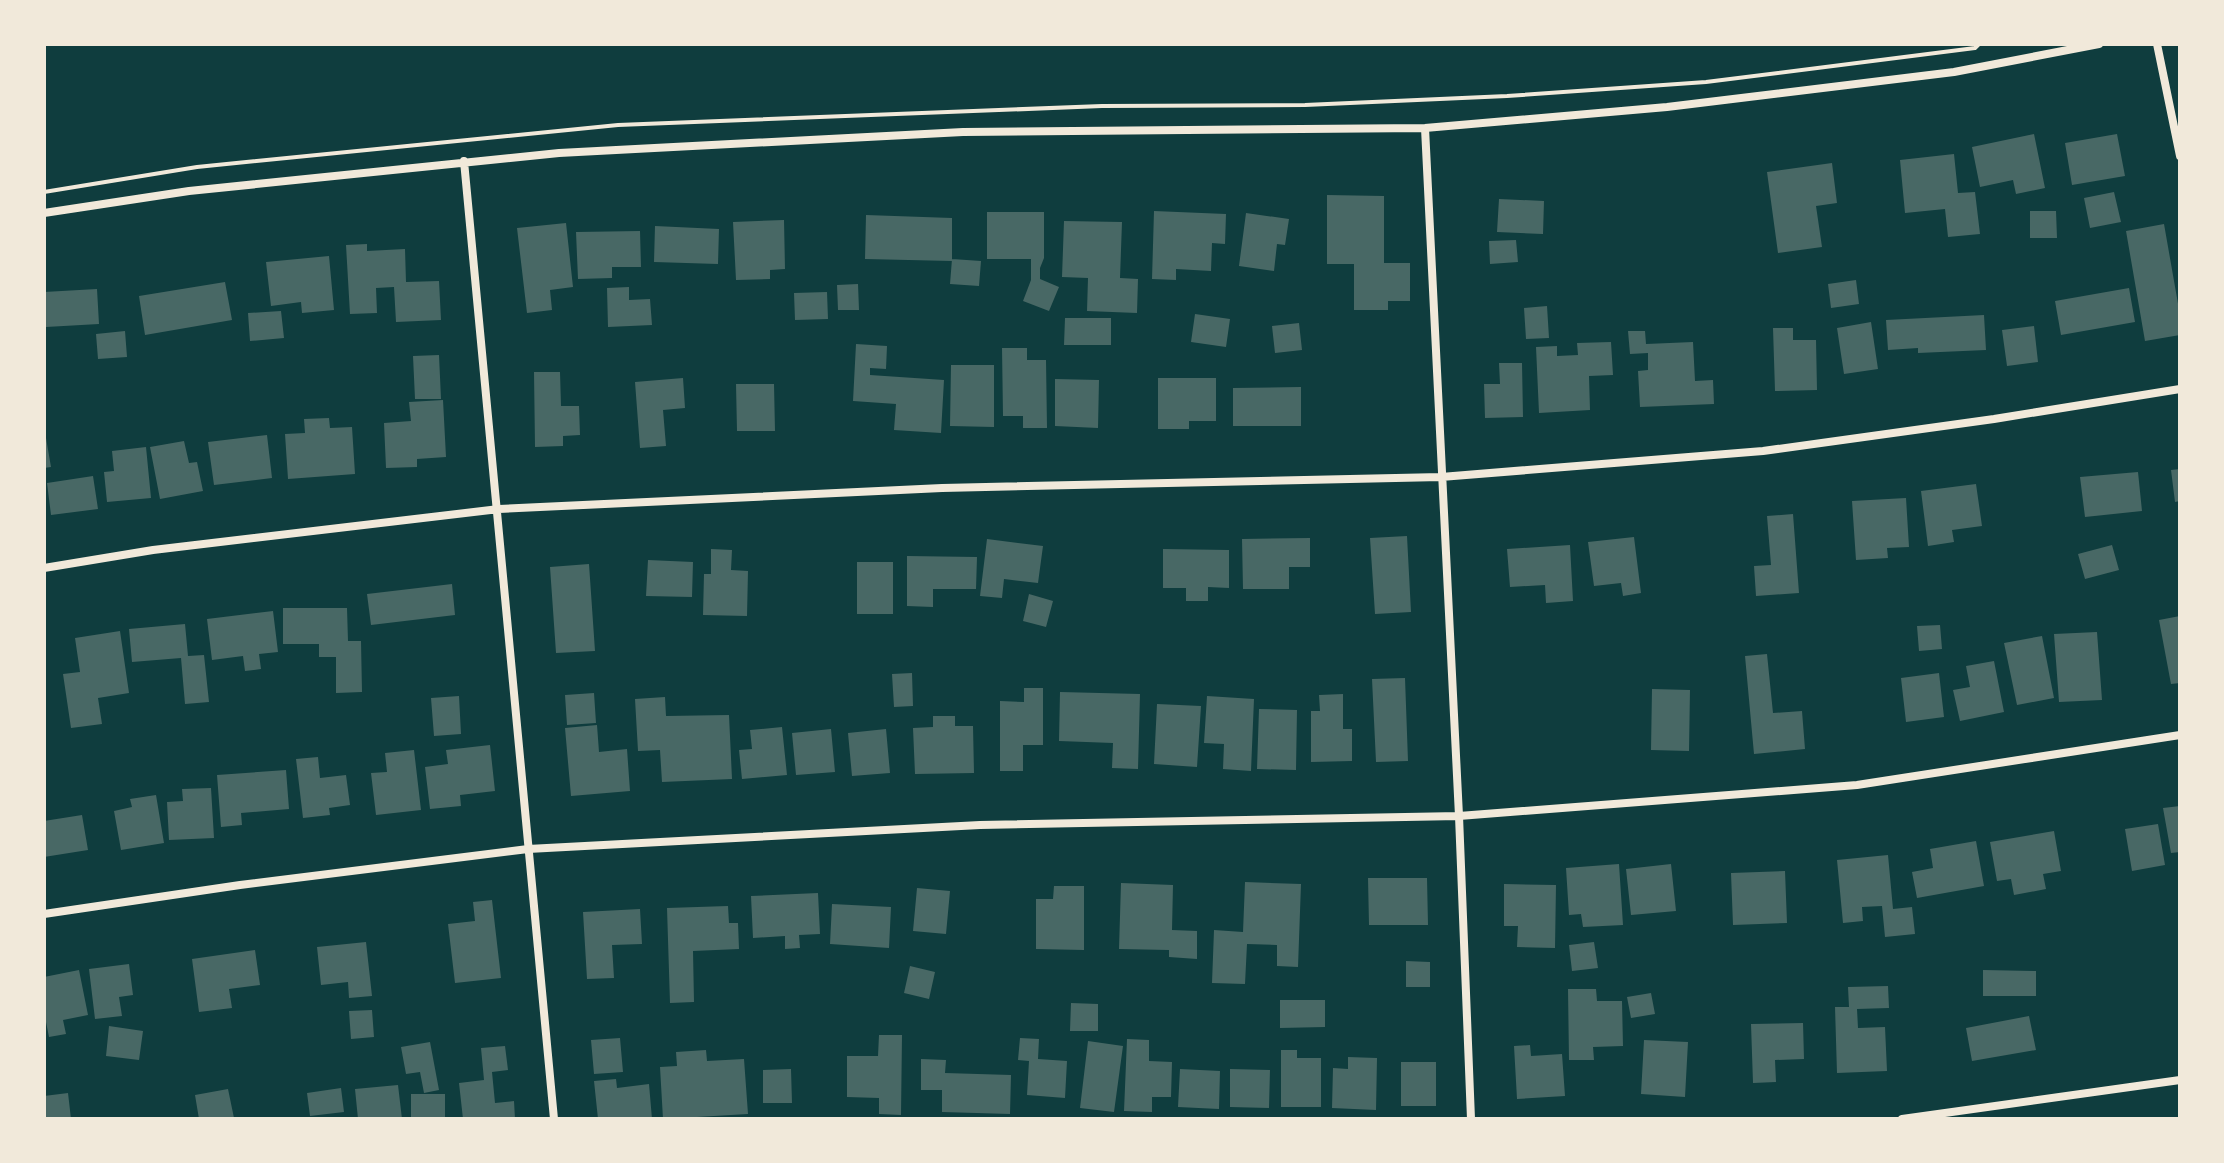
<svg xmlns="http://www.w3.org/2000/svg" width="2224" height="1163" font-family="'Space Grotesk',sans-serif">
<rect width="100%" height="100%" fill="#0f3d3e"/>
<!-- building -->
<path fill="#486865" d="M2034,134L2045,188L2016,194L2013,180L1980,187L1972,147Z
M2117,134L2125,176L2072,185L2065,143Z
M1954,154L1958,193L1975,192L1980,234L1948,237L1945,209L1905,213L1900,160Z
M1832,163L1837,203L1816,206L1822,247L1778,253L1767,172Z
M2114,192L2121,222L2090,228L2084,198Z
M1327,195L1384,196V263H1410V301H1388V310H1354V264H1327Z
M1499,199L1544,201L1543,234L1497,232Z
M1154,211L1226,214L1225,244L1212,243L1211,271L1176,269V280L1152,279Z
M2030,211H2056L2057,238H2030Z
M987,212H1044V258L1040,268V279L1059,287L1049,311L1023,301L1031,280V259H987Z
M1246,213L1289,219L1285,245L1277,244L1274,271L1239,266Z
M866,215L952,218V261L865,259Z
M784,220L785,269L770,270V279L736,280L733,222Z
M1064,221L1122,222L1120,278L1138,279L1137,313L1087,311L1088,278L1062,277Z
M566,223L573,287L550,290L552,310L527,313L517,228Z
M2164,224L2180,315V335L2145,341L2126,231Z
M655,226L719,229L718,264L654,262Z
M640,231L641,267H612V278L578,279L576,232Z
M1516,240L1518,262L1490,264L1489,241Z
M367,244V251L405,249L406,282L439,281L441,320L396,322L394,287L376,288L377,313L350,314L346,245Z
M329,256L334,310L302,313L301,302L271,306L266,262Z
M952,259L981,261L979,286L950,284Z
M1856,280L1859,304L1831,308L1828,284Z
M225,282L232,320L145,335L139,296Z
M858,284L859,310H838L837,285Z
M629,287V300L650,299L652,325L608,327L607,288Z
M2129,288L2135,322L2061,335L2055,301Z
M97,289L99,324L46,327L44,292Z
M827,292L828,319L795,320L794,293Z
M1547,306L1549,338L1526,339L1524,308Z
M281,311L284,338L250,341L248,313Z
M1195,314L1230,319L1226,347L1191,342Z
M1984,315L1986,350L1918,353V348L1888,350L1886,320Z
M1065,318H1111V345H1064Z
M1871,322L1878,369L1844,374L1837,328Z
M1299,323L1302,350L1275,353L1272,326Z
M2034,326L2038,362L2007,366L2002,330Z
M1773,328H1793V340H1816L1817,390L1775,391Z
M125,331L127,357L98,359L96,334Z
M1628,331H1645L1646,344L1693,342L1695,381L1713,380L1714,404L1640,407L1638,371L1648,370V353L1630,354Z
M1611,342L1613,375L1589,376L1590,410L1539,413L1536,347L1557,346V356L1578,355L1577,343Z
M856,344L887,346L886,369L870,368V375L944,380L941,433L894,430L896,404L853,401Z
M1002,348H1027V360H1046L1047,428H1023V416H1003Z
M439,355L441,399H415L413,356Z
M1499,363H1522L1523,417L1485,418L1484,384H1500Z
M951,365H994V427L950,426Z
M534,372H560L561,406H579L580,435L563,436V446L535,447Z
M683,378L685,408L663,410L666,446L640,448L635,382Z
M1158,378H1216V421H1189V429H1158Z
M1055,379L1099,380L1098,428L1055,426Z
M736,384H774L775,431H737Z
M1301,387V426H1233V388Z
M443,400L446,457L417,459V467L386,468L384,423L411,421L409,402Z
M329,418L330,428L352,427L355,474L288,479L285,434L305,433L304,419Z
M267,435L272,478L214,485L208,442Z
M46,438L51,467L44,468V439Z
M184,441L189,463L197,462L203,491L160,499L150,447Z
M146,447L151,498L107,502L104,472L114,471L112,451Z
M2180,469V501L2175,502L2171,470Z
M2138,472L2142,511L2085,517L2080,477Z
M93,476L98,509L51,515L47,483Z
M1976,484L1982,526L1952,530L1954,542L1928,546L1921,491Z
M1906,498L1909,547L1887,548L1888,558L1856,560L1852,501Z
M1793,514L1799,593L1756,596L1754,566L1771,565L1767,516Z
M1407,536L1411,612L1375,614L1370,538Z
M1634,537L1641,593L1623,596L1621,583L1594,586L1588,542Z
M1310,538V567H1289V589H1243L1242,539Z
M987,539L1043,546L1038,583L1004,579L1002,598L980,596Z
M1570,545L1573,601L1546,603L1545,585L1510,587L1507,549Z
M2112,545L2119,570L2085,579L2078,554Z
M711,549L732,550L731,570L748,571L747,616L703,615L704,574H711Z
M1163,549L1229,550V588L1208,587V601H1186V588H1163Z
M907,556L977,557L976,589H933V607L907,606Z
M648,560L693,562L692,597L646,596Z
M857,562H893V614H857Z
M589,564L595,651L556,653L550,567Z
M452,584L455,615L371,625L367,594Z
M1029,594L1053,601L1046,627L1023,621Z
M283,608H347L348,641H361L362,692L336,693V657H319V644H283Z
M273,611L278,652L259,654L261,669L245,671L243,656L212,660L207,619Z
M2180,616V683L2171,684L2159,620Z
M185,624L188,656L204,655L209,702L185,704L181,658L132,662L129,629Z
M1940,625L1942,649L1919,651L1917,626Z
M120,631L129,693L98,698L102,724L71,728L63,674L80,672L75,638Z
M2097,632L2102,700L2059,702L2054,634Z
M2042,636L2054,698L2017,705L2004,643Z
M1767,654L1773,713L1802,711L1805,749L1754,754L1745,656Z
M1994,661L2004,712L1960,721L1953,690L1970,687L1966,666Z
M912,673L913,706L894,707L892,674Z
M1939,673L1944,717L1906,722L1901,678Z
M1405,678L1408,761L1376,762L1372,679Z
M1024,688H1043V745H1023V771H1000V701L1024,702Z
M1652,689L1690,690L1689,751L1651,750Z
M1060,692L1140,694L1138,769L1112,768L1113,743L1059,741Z
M594,693L596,723L567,725L565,695Z
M1343,694V729H1352V761L1311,762V711H1320L1319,695Z
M459,696L461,734L434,736L431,698Z
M1207,696L1254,699L1251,771L1223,769L1224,744L1204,743Z
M665,697L666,716L729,715L732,779L662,782L660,750L638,751L635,699Z
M1157,704L1201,706L1197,767L1154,764Z
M1259,709L1297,710L1296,770L1257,769Z
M933,716H955V726H973L974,773L915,774L913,728L933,727Z
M597,725L599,752L627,749L630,791L571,796L565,728Z
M782,727L787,775L742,779L739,750L752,749L750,730Z
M831,729L835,772L796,775L792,733Z
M886,729L890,773L852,776L848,733Z
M490,745L495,791L460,795L461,806L430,809L425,767L448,764L446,750Z
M414,750L421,810L376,815L371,773L387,772L385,753Z
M318,757L320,778L346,775L350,805L329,808L330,815L303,818L296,759Z
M286,770L289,809L241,813L242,825L221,827L217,775Z
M211,788L214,838L169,840L167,802L183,801L182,789Z
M156,795L164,843L121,850L114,811L132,807L130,799Z
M2180,806V852L2171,853L2163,808Z
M82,815L88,850L44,857V821Z
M2158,824L2165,865L2132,871L2125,829Z
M2054,831L2061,871L2043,874L2046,889L2014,895L2011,879L1997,881L1990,842Z
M1976,841L1984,886L1917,898L1912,872L1933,868L1930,849Z
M1888,855L1893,909L1912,907L1915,934L1885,937L1882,906L1862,907L1863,921L1843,923L1837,860Z
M1619,864L1623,925L1583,927L1581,914L1569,915L1566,868Z
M1671,864L1676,911L1631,915L1626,869Z
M1785,871L1787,923L1733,925L1731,873Z
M1368,878H1427L1428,925H1369Z
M1245,882L1301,884L1298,967L1277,966V945L1247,944L1245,984L1212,983L1214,930L1243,932Z
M1121,883L1173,885L1172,930L1197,931V959L1169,957V950L1119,949Z
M1504,884L1556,885L1555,948L1517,947L1518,926H1504Z
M1054,886H1084V950L1036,949V899H1053Z
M917,888L950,891L946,934L913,931Z
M818,893L820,934L799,935L800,948L785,949V936L753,938L751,896Z
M492,900L501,978L455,983L448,924L475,921L473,902Z
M832,904L891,907L889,948L830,944Z
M728,906L729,923H738L739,949L693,951L694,1002L670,1003L667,908Z
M640,909L642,944L612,945L614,978L587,979L583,912Z
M366,942L372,996L349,998L348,982L321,985L317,947Z
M1594,942L1598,968L1572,971L1569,945Z
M255,950L260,985L229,989L232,1008L199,1012L192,959Z
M1406,961L1430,962V987H1406Z
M129,964L133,995L119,997L122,1016L95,1019L89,969Z
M910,966L935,972L929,999L904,993Z
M79,970L88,1015L63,1020L66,1034L49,1037L44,1012V977Z
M1983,970L2036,971V996H1983Z
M1888,986L1889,1008L1857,1009L1858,1028L1885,1027L1887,1071L1837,1073L1835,1007H1849L1848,987Z
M1568,989H1596L1597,1001H1622L1623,1046L1593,1047L1594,1060H1569Z
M1651,993L1655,1014L1631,1018L1627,997Z
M1280,1000H1325V1027L1280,1028Z
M1071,1003L1098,1004V1031H1070Z
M372,1010L374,1037L351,1039L349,1011Z
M2029,1016L2036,1050L1972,1061L1966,1028Z
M1803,1023L1804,1059L1775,1060L1776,1082L1753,1083L1751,1024Z
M109,1026L143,1031L139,1060L106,1056Z
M879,1035H902L901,1115L879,1114V1098L847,1097V1056H878Z
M620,1038L623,1072L594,1074L591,1040Z
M1020,1038L1039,1039L1038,1059L1067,1061L1065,1098L1027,1095L1029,1061L1018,1060Z
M1127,1039L1149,1040V1061L1172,1062L1171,1097H1152V1112L1124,1111Z
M1644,1040L1688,1042L1685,1097L1641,1094Z
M1088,1041L1123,1046L1114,1112L1080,1108Z
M430,1042L439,1090L424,1093L420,1072L406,1074L401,1047Z
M1530,1045L1531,1056L1562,1054L1565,1096L1517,1099L1514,1046Z
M505,1046L508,1070L492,1072L495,1103L514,1101L515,1119H463L459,1083L484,1080L481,1048Z
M706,1050L707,1061L744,1059L748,1114L663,1119L660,1067L677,1066L676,1052Z
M1281,1050H1297V1058H1321V1107H1281Z
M1348,1057L1377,1058L1376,1110L1332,1108L1333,1068L1348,1069Z
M921,1059L946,1060L945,1073L1011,1075L1010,1114L942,1112V1090H921Z
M1401,1062H1436V1106H1401Z
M791,1069L792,1103H763V1070Z
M1180,1069L1220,1071L1219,1109L1178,1107Z
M1230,1069L1270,1070L1269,1108L1230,1107Z
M616,1079L617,1088L649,1084L652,1119H598L594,1081Z
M398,1085L402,1119H358L355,1089Z
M341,1088L344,1112L310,1116L307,1093Z
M228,1089L234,1118L199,1119L195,1095Z
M68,1093L71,1119H44V1096Z
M411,1094H445V1119H411Z"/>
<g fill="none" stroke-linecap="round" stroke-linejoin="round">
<!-- path -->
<path stroke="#f1e9da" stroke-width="4" d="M44,192L197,167L618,125L1102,106L1305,105L1507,96L1706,82L1975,48L1979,44"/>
<!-- minor -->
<path stroke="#f1e9da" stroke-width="8" d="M2157,44L2180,156
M1425,128L1459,816L1471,1119
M464,161L554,1119
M44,213L189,191L559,153L963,132L1425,128L1667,107L1954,72L2099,44
M44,568L153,550L499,509L942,488L1441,477L1763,451L1994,419L2180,389
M44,914L240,885L528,849L980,825L1459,816L1857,785L2180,735
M1902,1119L2180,1080"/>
</g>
<!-- border -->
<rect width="2224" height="1163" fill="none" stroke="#f1e9da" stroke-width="92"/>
</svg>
